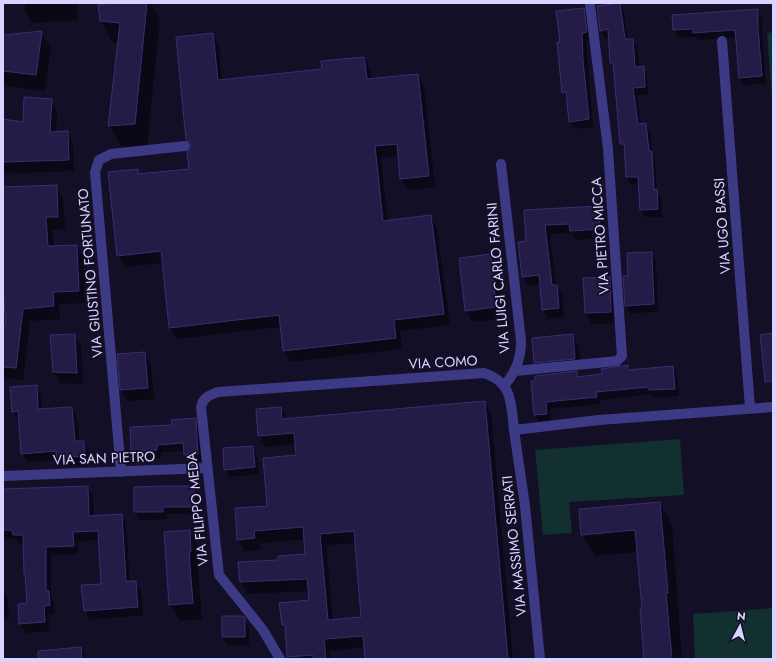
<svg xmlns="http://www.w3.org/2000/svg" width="776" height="662" font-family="Jost,sans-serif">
<rect width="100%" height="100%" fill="#130f26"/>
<!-- green -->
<path fill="#12302f" d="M773,32V112L767,33Z
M680,439L684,495L569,502L572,533L543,535L535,450Z
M773,608V659H695L693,614Z"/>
<!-- shadow -->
<path fill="#0007" fill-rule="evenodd" d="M25,3H77L78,20L32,23L25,11Z
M117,3H150L160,20L147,146L122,147L109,126L119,43H113L101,21Z
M620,4L624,12L628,40H633L637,47L639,67H643L647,75L648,95H637L641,125L646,124L650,132L653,155L655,160L657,191L661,198L662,217H645L641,210L640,184L631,185L627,177L625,151L621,144L614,69L611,63L610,37L605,38L601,30Z
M583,9L588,17L591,40L586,41L593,127L574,129L570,121L567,100L563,92L561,43Z
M758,10L762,18V37L766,83L744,85L740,78L736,37L698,40L696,37H678L674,30Z
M41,32L51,48L45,91L3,86V35Z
M212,34L219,46L222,81L323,70L364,58L370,69L372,79L418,75L424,86L435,187L408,190L401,179L399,156L381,158L388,222L430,216L437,228L450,325L400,331L402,349L290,362L284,350L281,327L176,339L170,327L163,263L125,267L118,255L137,170L140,175L190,170L191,147L187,139Z
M51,100L57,111L56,133L67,132L73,143L74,171L21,173L3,172V120L24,123Z
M56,186L63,198L65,229L52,230L54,247L77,246L84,258L85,303L59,304L60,319L30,321L23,380L3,378V325H7L3,279V188Z
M598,207L604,216L605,238L576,240L572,233L550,234L556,286L562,295L564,317L548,319L543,310L541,284L529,286L523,277L527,242L525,211Z
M652,253L656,261L658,312L630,313L626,305L629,277Z
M490,255L497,267L502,319L472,322L466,310Z
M610,278L616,289L617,323L592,324L586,313Z
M74,335L81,346L83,384L60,383L54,372Z
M573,335L579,347L581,370L541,374L535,362Z
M144,353L151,364L154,399L128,401L121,390Z
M627,366L630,370L673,367L677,375L679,396L654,398L652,394L600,400L601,404L550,409L551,421L539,422L535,415L532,382L576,373L579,377L603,375Z
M36,386L41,395L42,410L72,408L77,417L79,442H83L88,450L89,465L62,466L59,460L28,462L22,454L20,420H18L13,411Z
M484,402L491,413L513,659H366L365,647L330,651V659H290L287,632L282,625L310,601L309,591L247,594L241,582L239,563L279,560L306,555L305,539L260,543L261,550L244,551L238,539L268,507L297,456L296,444L266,447L259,436L281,408L288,420ZM356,543L363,618L333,621L326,545Z
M195,419L199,426L202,461L190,462L185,451L161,452V458L136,459L132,452L173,426Z
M253,447L257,455L259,474L230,477L225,469Z
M88,487L93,496L94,517L121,515L126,524L130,582H136L141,591L143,615L90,620L85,611L102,585L99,540L78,541V554L51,555V596L54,601L55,614H48L50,631L26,633L20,624L28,604L25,575L24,544H19L16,538L3,539V490Z
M194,487L198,495V514H167V519L140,520L135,512V488Z
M660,503L672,525L682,659H645L638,552L595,556L582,534Z
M189,531L199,547L200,568H198L202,619L180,621L170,605Z
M3,591L8,599L9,619L3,620Z
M223,617L244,619L249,627V645H227L223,637Z
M81,648L87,659H40Z"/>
<!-- building -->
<path fill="#241b47" stroke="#3b2d73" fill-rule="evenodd" d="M110,3H147L135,124L108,126L120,23L100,21L98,5Z
M620,3L625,39H633L635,67L644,66L645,87L633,88L638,124L646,123L649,151H652L654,190L657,189L658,209L640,210L638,177H626L624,144H620L613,63H610L608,29L600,31L597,6Z
M584,8L587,32L582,33L583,61L589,119L569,122L566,92L562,93L557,42H560L556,11Z
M758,9V28L762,76L739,78L735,30L693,33V29L673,30L672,15Z
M42,31L36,75L3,71V35Z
M213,33L218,80L322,69L321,61L364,57L367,79L418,74L429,176L400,179L397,144L375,146L383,221L431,215L444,314L394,320L396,338L283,351L279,315L169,328L161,251L117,256L108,172L138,169V174L189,169L187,152L191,146L190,142L186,140L176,37Z
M24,97L52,99L50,132L68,131L69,160L3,162V119L23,122Z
M57,185L58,217H46L48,246L77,245L79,291L53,292L54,306L23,309L16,368L3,367V324H6L3,291V187Z
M599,206L600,229L570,231L569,224L545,225L552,285H557L559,308L542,310L539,275L522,277L518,242L526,241L524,210Z
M652,252L654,304L625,306L623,276H628L627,253Z
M491,254L496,307L465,311L459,258Z
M610,277L611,312L585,313L583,278Z
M773,333V381L765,382L760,335Z
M75,334L77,373L53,372L50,335Z
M573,334L575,359L534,363L532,338Z
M145,352L148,388L120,390L117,354Z
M628,365V370L673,366L675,389L649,390V387L596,392L597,397L546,402L547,414L534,415L531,381H535V376L577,371V377L602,374L601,369Z
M37,385L38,409L72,407L75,441H84L85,456L56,458V451L21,454L18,411L12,412L10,387Z
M485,401L508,659H365L363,636L324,639L326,659H313V655L287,657L285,625H282L279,603L309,600L307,579L240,582L238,562L278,560V556L305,554L303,527L254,531L255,538L237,540L235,508L267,506L263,458L296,455L294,433L258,436L256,409L281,407L282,419ZM354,531L361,617L328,620L320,534Z
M196,418L198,454L184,455L183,443L157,445V450L131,452L130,427L172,425L171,420Z
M253,446L255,467L224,470L223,448Z
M88,486L89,516L122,514L126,581H136L138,607L84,611L81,585L101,584L98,531L73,532L74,546L46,547V591H49L50,605L44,606L45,622L19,624L18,604L27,603L25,575H24L23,535H13L12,530H3V489Z
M163,486H194V507H163V512H134V487Z
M660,502L668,593H666L672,659H644L640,609H642L635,530L581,535L579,509Z
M190,530L191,552H189L193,603L169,605L164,532Z
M222,616H243L245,618V637H222Z
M81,647L82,659H38V651Z"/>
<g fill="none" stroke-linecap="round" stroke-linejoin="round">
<!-- street -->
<path stroke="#3d3a85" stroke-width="10" d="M722,41L750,408
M501,164L521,341C521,359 516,371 505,385
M515,371L617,361L622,356L608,149L590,5
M514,430L525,506L540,659
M121,472L95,172L99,160L111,154L185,146
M3,476L207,468
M280,659L263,630L219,575L201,407C203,398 209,395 218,392L484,373C513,382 511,404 514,430L599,420L773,407"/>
</g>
<g text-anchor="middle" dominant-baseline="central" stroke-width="3.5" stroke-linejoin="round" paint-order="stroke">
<!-- street labels -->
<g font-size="14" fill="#d9d4ff" stroke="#130f26">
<text transform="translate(722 226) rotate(-94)">VIA UGO BASSI</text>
<text transform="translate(600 236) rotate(-94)">VIA PIETRO MICCA</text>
<text transform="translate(90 273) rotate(-95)">VIA GIUSTINO FORTUNATO</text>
<text transform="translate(498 278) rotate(-95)">VIA LUIGI CARLO FARINI</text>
<text transform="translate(443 362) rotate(-3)">VIA COMO</text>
<text transform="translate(104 458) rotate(-2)">VIA SAN PIETRO</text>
<text transform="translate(197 509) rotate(-96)">VIA FILIPPO MEDA</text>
<text transform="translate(514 546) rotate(-96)">VIA MASSIMO SERRATI</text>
</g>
</g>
<!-- border -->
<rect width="776" height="662" fill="none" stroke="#d9d4ff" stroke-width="8"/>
<!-- north arrow -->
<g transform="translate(740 626) rotate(7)" stroke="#130f26" stroke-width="3" paint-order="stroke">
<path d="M0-3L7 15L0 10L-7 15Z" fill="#d9d4ff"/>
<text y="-6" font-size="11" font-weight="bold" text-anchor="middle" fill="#d9d4ff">N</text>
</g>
</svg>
